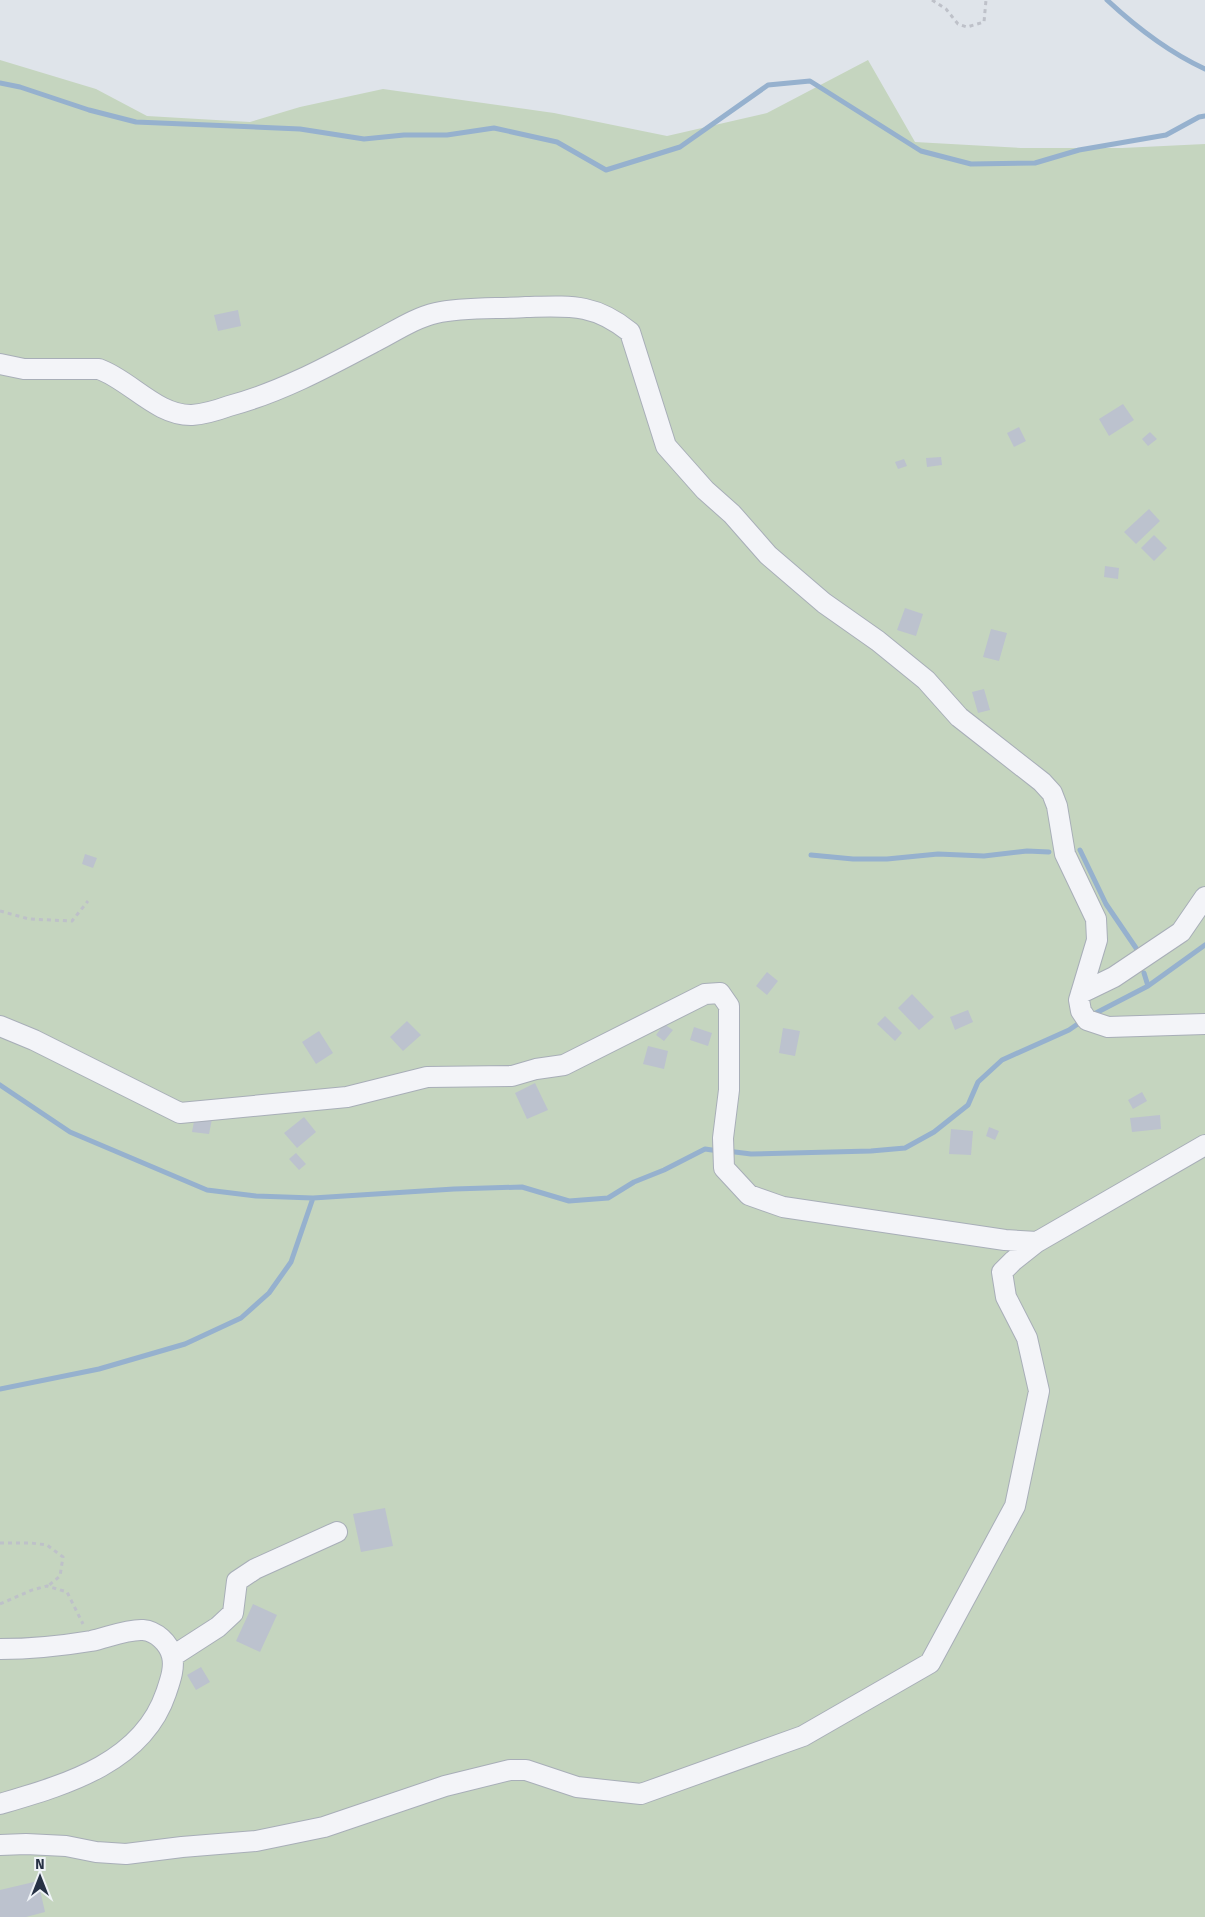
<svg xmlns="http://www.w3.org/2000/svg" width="1205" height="1917" font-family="'Fira Sans',sans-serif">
<rect width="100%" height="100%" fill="#dfe4ea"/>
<!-- green -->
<path fill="#c5d5bf" d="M0,60L96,89L147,116L250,122L300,107L383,89L554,113L667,136L767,113L868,60L915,142L1021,148H1122L1205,144V1917H0Z"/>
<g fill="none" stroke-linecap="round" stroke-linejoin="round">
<!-- stream -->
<path stroke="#96b1ce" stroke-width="5" d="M1107,0C1137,28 1168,52 1205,69
M0,83L20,87L89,110L136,122L300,129L364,139L404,135H447L494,128L557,142L606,170L680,147L768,85L810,81L921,151L971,164L1035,163L1079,150L1166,135L1199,117L1205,116
M1080,850L1106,904L1136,948
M811,855L853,859H887L938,854L984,856L1027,851L1049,852
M1144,973L1148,986
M1092,1015L1148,986L1205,945
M0,1085L70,1132L207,1190L256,1196L313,1198L454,1189L522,1187L569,1201L608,1198L634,1182L664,1170L705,1149L719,1151
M727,1151L751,1154L871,1151L905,1148L934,1132L968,1105L978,1082L1002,1060L1069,1030L1082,1021
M0,1389L99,1369L185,1344L241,1318L269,1293L291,1262L313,1198"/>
</g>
<!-- building -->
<path fill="#bcc2ce" d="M238,310L241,326L218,331L214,315Z
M1123,404L1134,420L1109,436L1099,419Z
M1019,427L1026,441L1014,447L1007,433Z
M1150,432L1157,439L1148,446L1142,439Z
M941,457L942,465L927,467L926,458Z
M904,459L907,466L898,469L895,462Z
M1149,509L1160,521L1136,544L1124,532Z
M1154,535L1167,548L1154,561L1141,548Z
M1105,566L1119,568L1118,579L1104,577Z
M905,608L923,614L916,636L897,630Z
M991,629L1007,633L999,661L983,657Z
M984,689L990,710L978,713L972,692Z
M85,854L97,858L93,868L82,864Z
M767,972L778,981L767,995L756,986Z
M912,994L934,1017L919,1030L898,1008Z
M968,1010L973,1022L955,1030L950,1017Z
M885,1016L902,1033L895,1041L877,1024Z
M407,1021L421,1035L403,1051L390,1037Z
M664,1024L673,1030L664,1041L656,1035Z
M694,1027L712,1033L708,1046L690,1040Z
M783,1028L800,1031L795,1056L779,1053Z
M319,1031L333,1053L316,1064L302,1042Z
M648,1046L668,1051L664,1069L643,1064Z
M535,1083L548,1110L527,1119L515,1093Z
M1142,1092L1147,1101L1133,1109L1128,1100Z
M1160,1115L1161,1129L1132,1132L1130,1118Z
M195,1116L212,1119L209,1134L192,1132Z
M304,1117L316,1132L297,1148L284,1133Z
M989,1127L999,1131L995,1140L986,1136Z
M951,1129L973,1131L971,1155L949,1154Z
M296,1153L306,1164L299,1170L289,1159Z
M385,1508L393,1546L361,1552L353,1514Z
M253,1604L277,1615L260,1652L236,1641Z
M201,1667L210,1682L196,1690L187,1675Z
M38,1881L45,1912L26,1917H0V1890Z"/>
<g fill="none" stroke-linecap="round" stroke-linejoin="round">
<!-- minor casing -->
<g stroke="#a8aeb8" stroke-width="22">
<path id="minor" d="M0,364L24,369H99C130,380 157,416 192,415C205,414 218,410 229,406C281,392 327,367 374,342C394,332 414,318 436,313C462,307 499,309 526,307C570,306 594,303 630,332L666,446L705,490L732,514L768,555L824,603L878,641L926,680L959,717L1042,782L1052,793L1057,806L1065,854L1096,919L1097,940L1079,1000L1081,1011L1087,1020L1108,1027L1205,1024
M1081,993L1114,977L1181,932L1205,897
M0,1026L34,1040L180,1113L347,1097L427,1077L512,1076L536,1069L564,1065L705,994L720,993L729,1006V1090L723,1138L724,1168L749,1195L783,1207L1005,1240L1037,1242
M0,1649C30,1649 61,1646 91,1641C106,1638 127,1629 143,1630C156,1631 169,1643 172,1656C175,1668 170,1681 166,1693C142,1764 64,1785 0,1804
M173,1656L218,1627L233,1613L237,1581L255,1569L337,1532
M0,1845L26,1844L66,1846L96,1852L126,1854L182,1847L256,1841L324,1827L445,1786L510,1770H526L577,1787L641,1794L803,1736L930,1663L1015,1506L1039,1391L1027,1338L1006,1297L1002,1272L1013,1261L1037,1242L1205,1145"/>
</g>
<!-- path -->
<path stroke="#bec1c9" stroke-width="3" stroke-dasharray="4 4" stroke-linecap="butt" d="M932,0L946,9L958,24L967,27L984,22L986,0
M0,911L29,919L72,921L88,901
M0,1543H31L47,1545L63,1557L60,1576L48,1586
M0,1604L32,1590L47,1586L67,1592L83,1624"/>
<!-- minor -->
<use href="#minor" stroke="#f3f4f8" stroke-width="20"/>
</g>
<!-- north arrow -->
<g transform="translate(40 1877)" stroke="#eff3f7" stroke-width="4" paint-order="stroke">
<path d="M0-4L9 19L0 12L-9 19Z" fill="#263144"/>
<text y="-8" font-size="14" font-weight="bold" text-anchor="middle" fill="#263144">N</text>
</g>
</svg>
